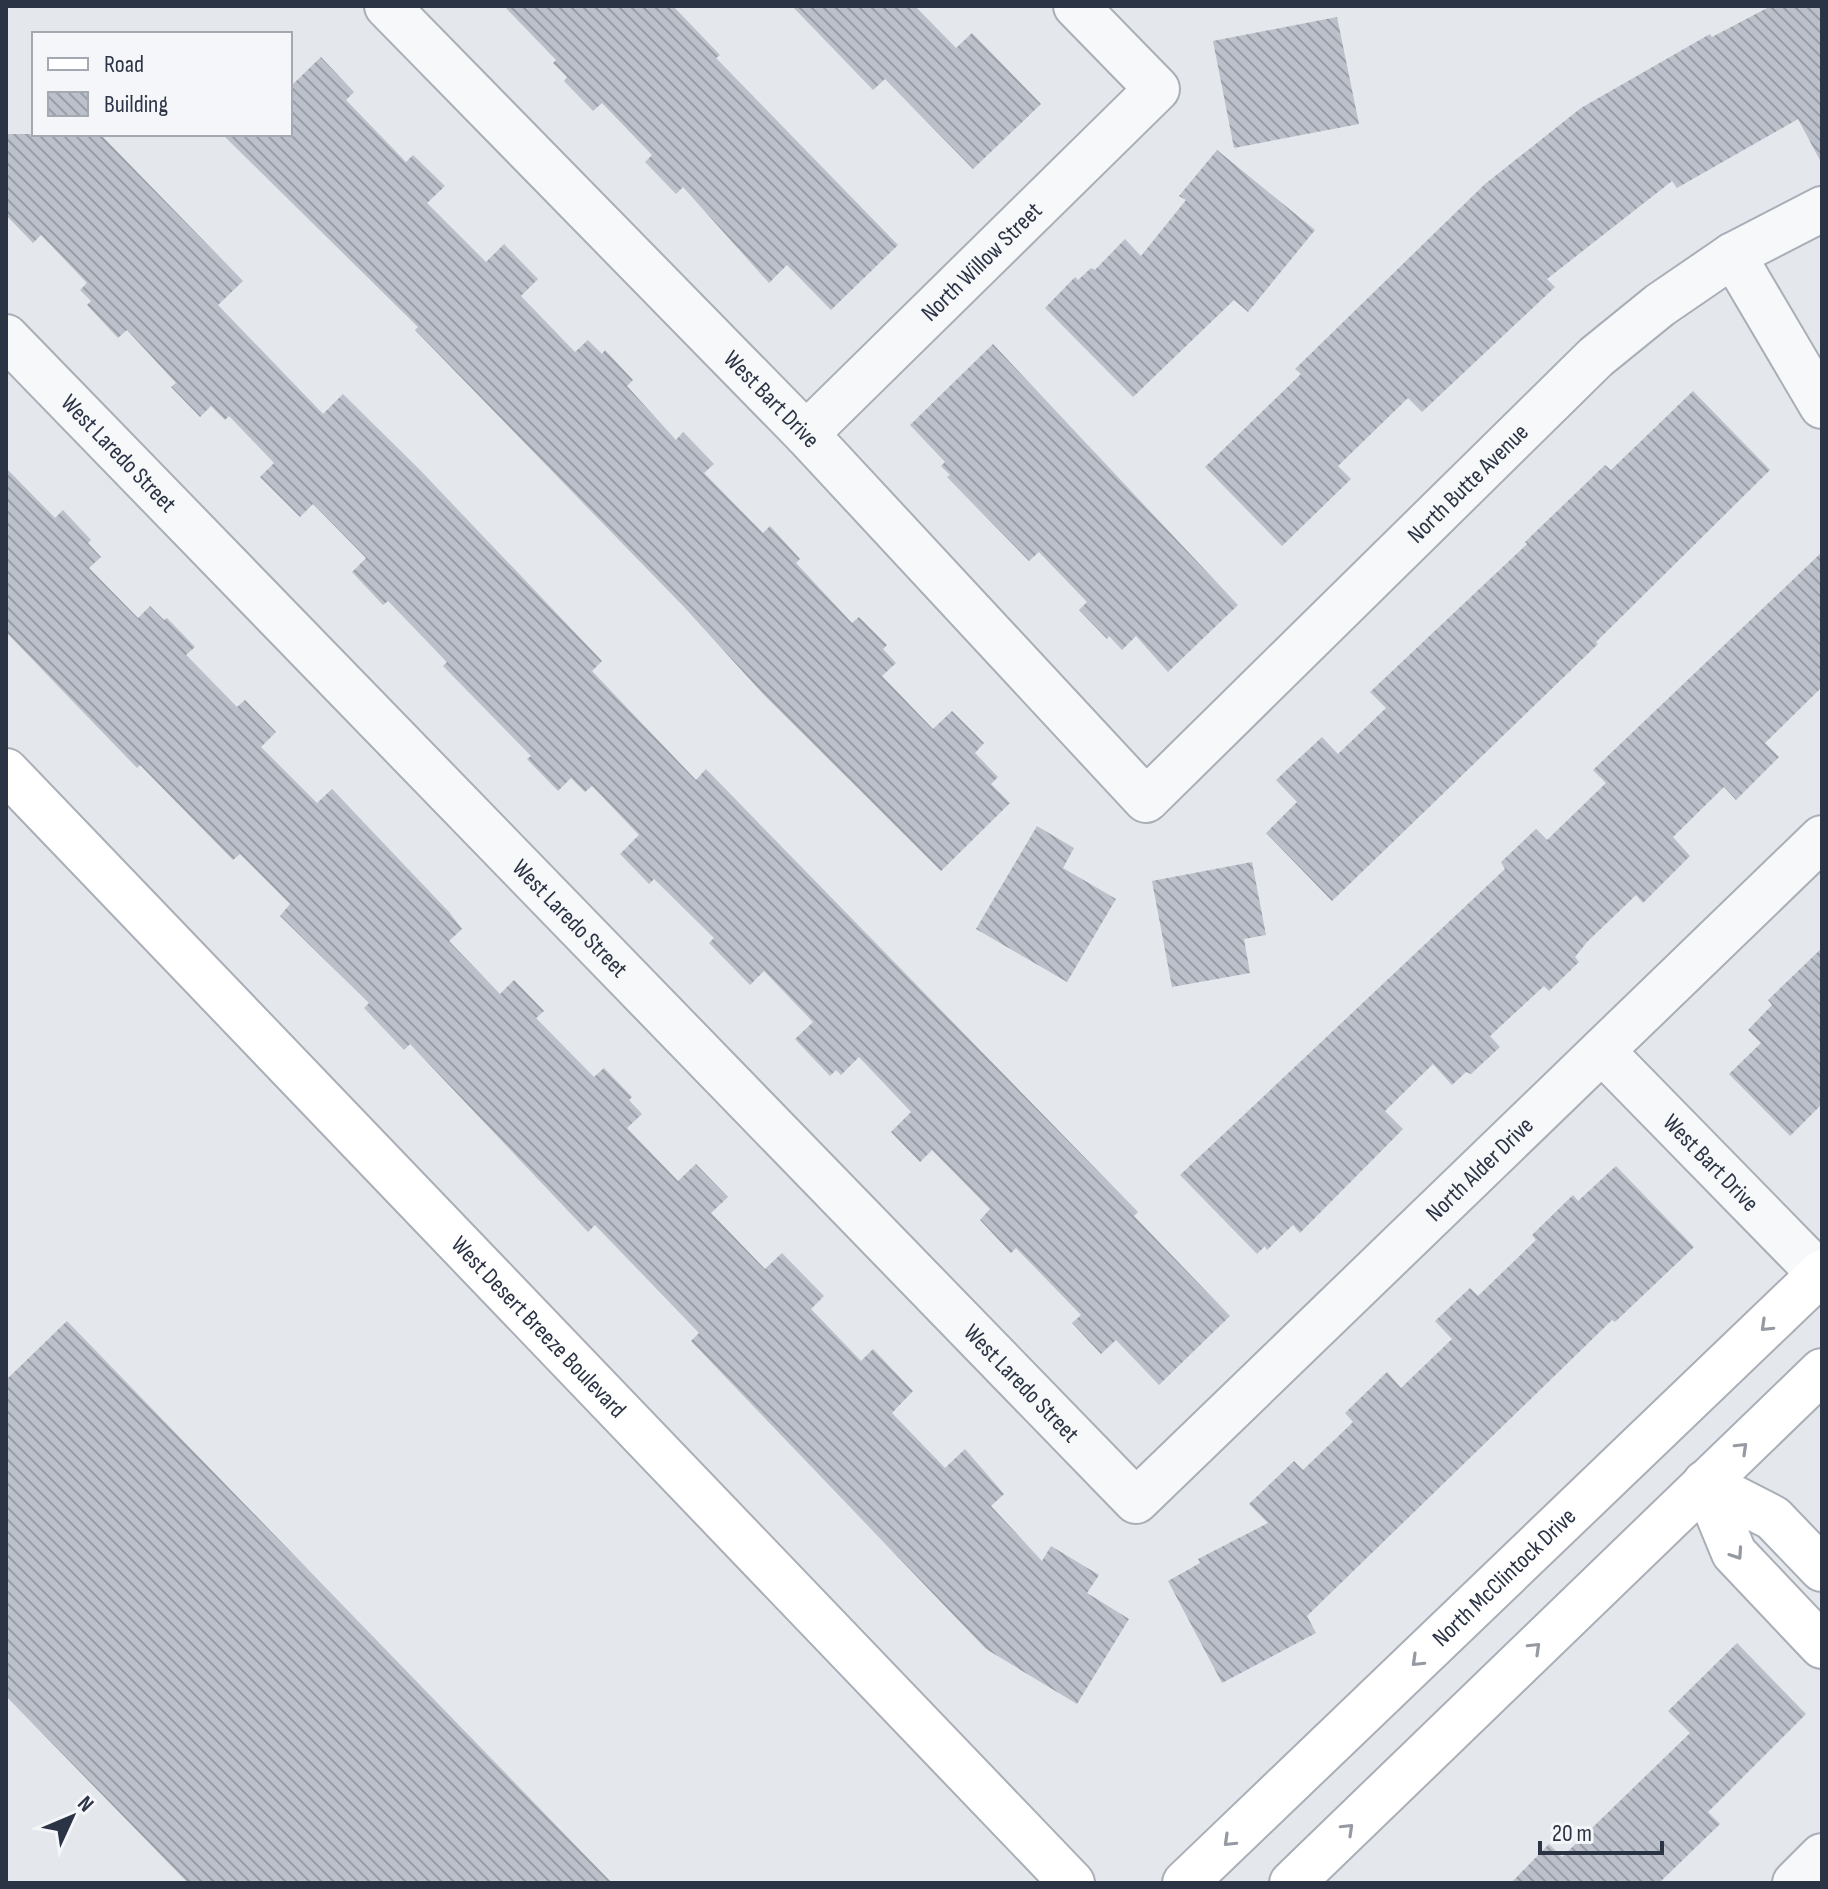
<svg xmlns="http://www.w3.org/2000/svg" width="1828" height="1889" font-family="'Sofia Sans Condensed',sans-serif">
<defs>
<pattern id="building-back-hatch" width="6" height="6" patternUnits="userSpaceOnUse" patternTransform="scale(2)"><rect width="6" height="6" fill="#bbc0ca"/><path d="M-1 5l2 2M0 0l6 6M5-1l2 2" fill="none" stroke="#989da6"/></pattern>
</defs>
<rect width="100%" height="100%" fill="#e4e7ec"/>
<!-- building -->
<path fill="url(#building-back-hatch)" d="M504,6H673L720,55L716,58L898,245L831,310L787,265L769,283L683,187L676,194L645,162L652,155L602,103L593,111L564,81L567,77L553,63L556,60Z
M792,6H915L956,48L972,33L1041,104L973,169L885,79L873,90Z
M1771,6H1822V164L1798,119L1677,188L1672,181L1547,279L1555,287L1422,412L1408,398L1338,466L1351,479L1282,546L1205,467L1301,374L1295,369L1485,184L1581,108L1710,34L1712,37Z
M1337,17L1359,124L1234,148L1213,41Z
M321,57L354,92L346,100L406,162L413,155L445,186L427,203L486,262L504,244L538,279L521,296L575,352L588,340L602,354L605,350L633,380L627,386L676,440L683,432L714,464L704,473L763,533L770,526L800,559L796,563L852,623L859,617L887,645L883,649L896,663L882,676L933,729L952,711L984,743L975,753L998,777L991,784L1010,803L941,871L764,695L685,608L415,330L418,327L222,134H290V87Z
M6,134H100L243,281L218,305L323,414L343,394L420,470L602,661L592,671L696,780L706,769L1138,1212L1134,1216L1230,1316L1159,1385L1116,1340L1101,1354L1072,1323L1081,1315L1016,1248L1011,1253L980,1220L990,1209L932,1150L920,1162L891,1132L911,1112L859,1057L841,1075L836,1070L830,1076L795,1039L813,1022L764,971L750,985L709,943L714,938L654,879L649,884L620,854L639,835L592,786L585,792L571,778L558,791L527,759L531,756L443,666L447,662L388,601L383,605L352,572L366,558L313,504L300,517L260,477L274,463L229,416L225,420L211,406L200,417L171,387L176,383L127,330L118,338L87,305L91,301L80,290L87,283L41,235L33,243L6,215Z
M1217,150L1315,230L1248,312L1234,300L1133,397L1045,308L1075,277L1078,280L1091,268L1095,270L1125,239L1141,256L1186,200L1179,196Z
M993,344L1238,605L1168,672L1136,636L1122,650L1109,636L1107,639L1079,610L1087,602L1039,552L1029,561L947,477L950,475L941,466L945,462L910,425Z
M1693,391L1770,470L1596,642L1598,644L1332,901L1266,833L1297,802L1276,780L1322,737L1338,754L1386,708L1370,692L1527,544L1525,542L1605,465L1611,470Z
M6,468L55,518L63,510L91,540L88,543L101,557L89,568L138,618L150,606L164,620L167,618L195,647L186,655L237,707L245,700L276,732L261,747L317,803L332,789L449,912L462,929L449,941L500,994L514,980L544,1011L536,1018L594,1077L604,1068L632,1097L629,1100L642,1114L627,1128L678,1181L696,1164L728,1197L711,1213L765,1269L782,1253L824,1296L811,1309L861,1361L873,1349L913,1391L892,1413L945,1468L965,1449L1004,1494L991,1506L1042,1561L1051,1546L1099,1575L1087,1593L1129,1619L1077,1704L986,1649L691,1341L699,1333L595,1225L588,1232L410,1044L404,1050L364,1008L369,1003L280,916L290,904L240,854L233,860L140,765L137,768L6,632Z
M1822,552V687L1765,743L1779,757L1736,800L1724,787L1673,837L1690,856L1643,903L1636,895L1587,942L1575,957L1579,962L1549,991L1544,986L1490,1036L1500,1047L1471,1074L1466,1072L1452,1085L1433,1064L1385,1111L1403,1129L1300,1233L1293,1225L1267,1250L1265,1246L1257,1254L1180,1175L1505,869L1501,862L1536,829L1547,840L1606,783L1593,770Z
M1037,826L1074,848L1063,868L1116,899L1067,982L976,929Z
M1252,862L1266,935L1244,939L1250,973L1172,987L1152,881Z
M1822,948V1104L1790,1136L1729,1074L1761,1043L1748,1030L1772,1005L1768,1000Z
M1616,1166L1694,1247L1615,1322L1612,1320L1307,1616L1316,1633L1222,1683L1168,1581L1200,1563L1198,1559L1268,1523L1249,1504L1294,1461L1303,1470L1353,1422L1345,1413L1387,1372L1401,1388L1452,1339L1435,1321L1470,1288L1478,1296L1536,1240L1532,1235L1573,1195L1578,1201Z
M67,1321L612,1883H188L6,1696V1380Z
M1737,1643L1806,1714L1708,1812L1720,1824L1659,1883H1511L1549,1844L1562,1857L1690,1733L1668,1711Z"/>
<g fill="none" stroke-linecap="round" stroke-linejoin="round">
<!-- street casing -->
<g stroke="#a9aeb7" stroke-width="48">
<g id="street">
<path id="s1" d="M387,6L806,434L1146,800L1596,357L1660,305L1733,255L1822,209"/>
<path d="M1733,255L1822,406"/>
<path id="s2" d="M6,337L1136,1501L1822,838"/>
<path id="s3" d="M806,434L1157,89L1076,6"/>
<path id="s4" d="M1602,1051L1820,1274"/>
<path d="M1795,1883L1822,1856"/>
</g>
</g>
<!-- secondary casing -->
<g stroke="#a9aeb7" stroke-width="48">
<g id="secondary">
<path id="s5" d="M6,771L1072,1883"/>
<path d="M1705,1483L1734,1553L1822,1646"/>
<path d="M1705,1483L1773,1518L1822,1569"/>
<path id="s6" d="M1185,1883L1822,1272"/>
<path d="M1292,1883L1822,1371"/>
</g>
</g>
<!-- street -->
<use href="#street" stroke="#f7f8fa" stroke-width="44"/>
<!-- secondary -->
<use href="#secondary" stroke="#fff" stroke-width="44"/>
</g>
<!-- one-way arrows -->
<defs><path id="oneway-chevron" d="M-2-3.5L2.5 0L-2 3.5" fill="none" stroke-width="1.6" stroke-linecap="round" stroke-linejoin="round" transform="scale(2)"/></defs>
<g stroke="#959aa2">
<use href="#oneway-chevron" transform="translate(1766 1326) rotate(136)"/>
<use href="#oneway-chevron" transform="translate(1742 1448) rotate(-44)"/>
<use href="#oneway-chevron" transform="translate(1737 1554) rotate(56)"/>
<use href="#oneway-chevron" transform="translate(1535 1648) rotate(-44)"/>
<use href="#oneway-chevron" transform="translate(1417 1661) rotate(136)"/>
<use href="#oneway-chevron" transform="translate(1348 1829) rotate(-44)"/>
<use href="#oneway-chevron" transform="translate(1229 1841) rotate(136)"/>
</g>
<g text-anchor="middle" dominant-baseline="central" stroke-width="6" stroke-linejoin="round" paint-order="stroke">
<!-- street labels -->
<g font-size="24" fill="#2b3445" stroke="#f4f6f9">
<text stroke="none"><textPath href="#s3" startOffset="246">North Willow Street</textPath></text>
<text stroke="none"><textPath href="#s1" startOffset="550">West Bart Drive</textPath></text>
<text stroke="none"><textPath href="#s2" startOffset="162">West Laredo Street</textPath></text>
<text stroke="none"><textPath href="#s1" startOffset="1550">North Butte Avenue</textPath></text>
<text stroke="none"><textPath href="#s2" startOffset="810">West Laredo Street</textPath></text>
<text stroke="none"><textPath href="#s4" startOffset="156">West Bart Drive</textPath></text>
<text stroke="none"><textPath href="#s2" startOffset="2100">North Alder Drive</textPath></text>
<text stroke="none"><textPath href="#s5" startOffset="770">West Desert Breeze Boulevard</textPath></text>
<text stroke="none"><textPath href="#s2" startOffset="1458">West Laredo Street</textPath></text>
<text stroke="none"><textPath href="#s6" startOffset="442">North McClintock Drive</textPath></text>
</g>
</g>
<!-- border -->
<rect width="1828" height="1889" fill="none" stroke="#2b3445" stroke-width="16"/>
<!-- legend -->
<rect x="32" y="32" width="260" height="104" fill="#f4f6f9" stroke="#a4a8b1" stroke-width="2"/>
<rect x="48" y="58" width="40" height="12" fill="#ffffff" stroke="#a4a8b1" stroke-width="2"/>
<text x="104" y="72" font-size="24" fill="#2b3445">Road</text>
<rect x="48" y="92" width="40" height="24" fill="url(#building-back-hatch)" stroke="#a4a8b1" stroke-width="2"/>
<text x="104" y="112" font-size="24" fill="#2b3445">Building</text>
<!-- north arrow -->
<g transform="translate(72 1817) rotate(46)" stroke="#f4f6f9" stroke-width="6" paint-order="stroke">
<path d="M0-6L14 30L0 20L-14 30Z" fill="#2b3445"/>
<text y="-12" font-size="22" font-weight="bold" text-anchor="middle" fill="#2b3445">N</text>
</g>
<!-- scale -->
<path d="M1540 1841v12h122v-12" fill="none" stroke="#2b3445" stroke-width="4"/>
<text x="1552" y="1841" font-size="24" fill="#2b3445" stroke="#f4f6f9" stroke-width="6" paint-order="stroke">20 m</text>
</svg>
